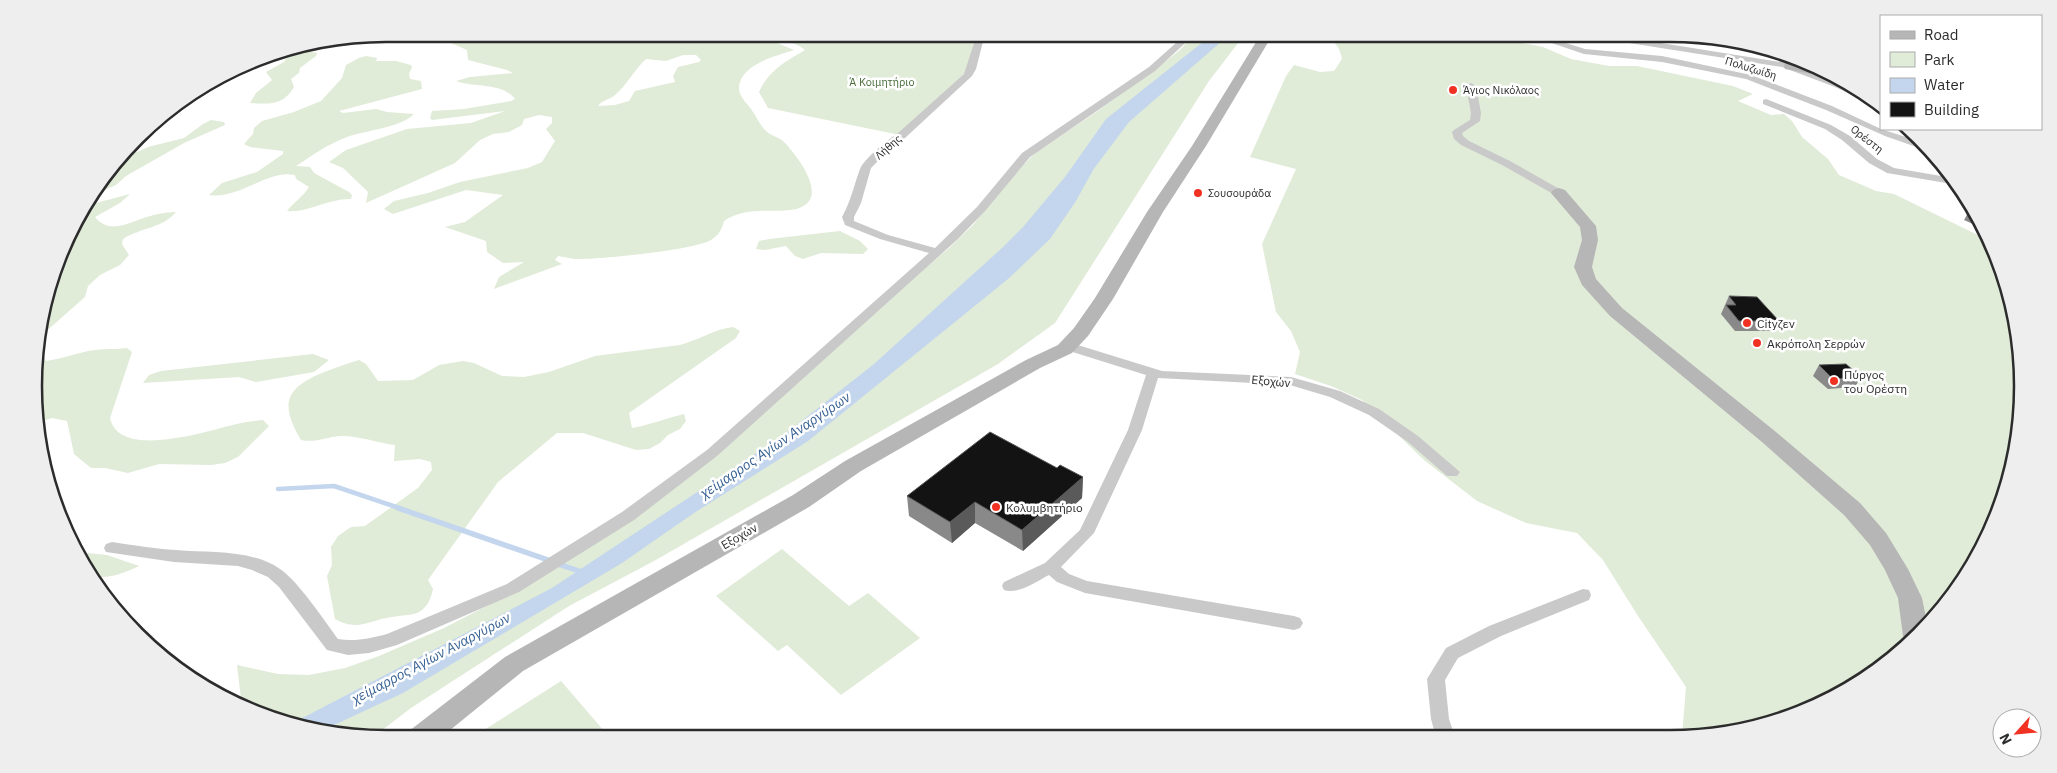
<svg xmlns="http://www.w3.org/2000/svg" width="2057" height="773" font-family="'IBM Plex Sans',sans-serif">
<rect width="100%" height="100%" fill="#fff"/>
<!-- green -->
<path fill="#e0ebd8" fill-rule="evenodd" d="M435,34H755L794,50C777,56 747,62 740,82C736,94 745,101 751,109C756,116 759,124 766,131C771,136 780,137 785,143C796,155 825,191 805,205C786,218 752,202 724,221C722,229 719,235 711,240C695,250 596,260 574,259C569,258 563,257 558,256L555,260L562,264L494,289L499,277L524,262L503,263L487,252L486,241L445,227L465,222L503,195L466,190L393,214L384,209L394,201L428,193L460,182L528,168L542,162L555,141L546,129L552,123V117L539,115L524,119L522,125L509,132L493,134L480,140L455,163L366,203L368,192L365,189L343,168L329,162L346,150L407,129L471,123L505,111L432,120L430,118L432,111L464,109L511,101L515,99C502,82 475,88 456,81L470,77L513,73L507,70L468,60L467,50L433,35ZM683,55H696L701,60L699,62L678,67L673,76L675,82L635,91L629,101L615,105L598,106C602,100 609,100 615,95C627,85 634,70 646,59L666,61Z
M759,34H977L966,72L900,135L768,108L759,92C768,71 786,61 805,50C793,40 775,40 759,34Z
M1194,34H1245L1209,81L1055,323L998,364L654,561L569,606L411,708L373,737L295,727L242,707L237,665L278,674L309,675L345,668L379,656L444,628L512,593L618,527L949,248L973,225L1001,188L1035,153L1095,113L1156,69L1181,49Z
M1309,34H1475L1543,47L1571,59L1609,66H1637L1733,86L1753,94L1738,101L1771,115L1784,114L1792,121L1802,137L1828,159L1839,175L1876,191L1894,194L1990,241L2005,273L2020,341L2022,410L2011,478L1976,563L1903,652L1826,703L1717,736H1682L1686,687L1638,616L1603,560L1577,533L1526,523L1477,501L1424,460L1362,400L1331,386L1295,374L1300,352L1291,331L1276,312L1262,244L1296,169L1250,157L1286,76L1294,65L1320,72L1334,71L1342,59C1338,38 1327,38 1309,34Z
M301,50L317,53L316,56L300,68L299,73L291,79L294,87C283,106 269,104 250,103L256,93L272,80L266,72L284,62L289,55Z
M366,56L377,58L376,61H396L411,65L412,67L409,74L410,79L421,81L422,89L339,111L343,113L376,109L387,112L414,114C400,128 366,130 347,137C328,144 313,155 296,166L310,167L314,173L349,192L352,195L351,199C329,198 309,213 287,211C294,202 303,197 309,187L296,179L295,175C268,169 239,200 209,195L222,183L257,172L283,154V151L250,147L244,144L253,134L254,128L262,121L294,112L321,101L342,78L346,65L359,58Z
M211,120L224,122L225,125L184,143L126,176L116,185L95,194L124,158L148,147L184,138L203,124Z
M130,194L120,203L95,217C108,233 124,225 141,219C152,215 164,212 176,212C163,228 140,228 123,239L122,244L129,255L120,265L100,275L88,286L85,297L43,334L37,347L46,361C59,359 71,355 84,352C98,348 113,350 127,348L132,352L110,418C119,461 210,430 237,424C245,422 254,421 263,420L269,426L238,457L225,463L211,465L159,464L128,473L105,468H91L74,454L67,421L52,418L39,422L37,340L53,273L80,212L96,203Z
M840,231L860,241L868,249L863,254L821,253L803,259L795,256L786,246L765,250L756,249L759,241L769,239Z
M733,327L740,331L736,338L629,413L632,428C650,425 666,418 684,414L686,421L680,429L668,435L660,443L649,449L636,450L583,433H557L498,482L428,580L433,589C431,598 428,607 419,612C411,616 401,615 392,617C369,620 358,632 335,619L327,576L332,565L331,547L338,536L351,527L365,526L418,488L432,470L431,462L420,459L394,461L395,445C379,443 356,435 340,436C326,437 316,443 301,440C281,406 283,389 322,373C334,368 346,364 359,360L366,364L378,381L413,380L439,365L463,361L474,363L502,376L524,377L549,372L595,356L680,345C699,340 714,329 733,327Z
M313,354L329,360L314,372L256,382L239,377L143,383L149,375L161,371Z
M782,549L849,606L868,593L920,638L841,695L787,645L778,651L716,596Z
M77,552L107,555L139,566C124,573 106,581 89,575Z
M561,681L611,739H470Z"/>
<!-- water -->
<path fill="#c3d6ed" d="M1213,34H1230L1129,122L1093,170L1076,201L1050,239L1008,279L808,441L694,513L622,563L403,693L321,731L289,725L552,588L785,434L874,364L1002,248L1023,227L1065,177L1106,119Z"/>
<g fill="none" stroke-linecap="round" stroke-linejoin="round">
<!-- stream-far1 -->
<path stroke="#c3d6ed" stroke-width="4.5" d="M278,489L334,486L402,509"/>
<!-- stream -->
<path stroke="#c3d6ed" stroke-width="5.5" d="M398,508L551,561
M558,564L582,572"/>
<!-- street -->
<path fill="#c9c9c9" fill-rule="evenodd" d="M977,34H985L976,69L972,76L905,138L897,142L871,168L861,203L854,217V221L888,235L935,248L977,207L1022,153L1149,67L1186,34H1195L1155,71L1030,157L985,211L958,239L717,456L634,520L519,592L397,645L369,653L348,655L327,650L279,587L268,577L252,570L238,566L174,562L106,552L104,548L106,544L112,542C133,545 155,549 176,550C210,553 251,549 280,569C298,581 324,620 338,639C355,642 371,638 387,634L507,584L622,512L707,450L929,253L880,239L845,225L842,217C851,201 854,185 860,169C864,159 888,139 897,134L964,74Z
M1525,34H1537L1585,49L1662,56L1751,75L1832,106L1881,129L1924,143L1932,150H1925L1885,136L1826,110L1746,79L1662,62L1584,54Z
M1587,34H1605L1787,63L1841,83L1881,104V108L1835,87L1782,67L1591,37Z
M1471,83L1476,86L1481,113L1480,121L1462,133L1463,136L1469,141L1510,161L1563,191L1564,193L1563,195H1555L1502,165L1461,145L1454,139L1452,132L1454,130L1470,120L1471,113L1466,86Z
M1766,99L1831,125L1850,136L1877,159L1894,168L1953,178L1958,185L1887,173L1869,163L1842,140L1825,129L1763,104V100Z
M1068,342L1162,371L1291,377L1340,391L1379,409L1418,436L1460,472L1457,476H1447L1408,442L1369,415L1330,397L1290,385L1158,378L1142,430L1094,533L1061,567L1069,574L1087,581L1294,616L1300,618L1303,623L1300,628L1294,630L1085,593L1057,582L1049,575C1037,581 1018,595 1004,590L1002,586L1004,582L1045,563L1080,530L1128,430L1146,375L1063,349L1061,346L1063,343Z
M1583,589L1589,590L1591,595L1589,600L1501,636L1458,658L1445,680L1449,719L1455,737H1436L1431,719L1427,679L1446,648L1489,626Z"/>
<!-- secondary -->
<path fill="#b6b6b6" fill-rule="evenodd" d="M1261,34H1273L1206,146L1163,212L1113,299L1088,336L1072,353L1040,368L861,471L809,507L523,671L439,739H405L409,731L505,657L793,495L845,461L1026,360L1058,345L1074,328L1095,298L1147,212L1192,146Z
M1790,62L1820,68L1837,77L1833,78L1785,69L1784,66L1785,63Z
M1559,188L1565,190L1596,226L1598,240L1592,267L1596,279L1622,308L1776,432L1860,503L1886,533L1908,569L1922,598L1927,623L1910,644L1903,636L1898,598L1885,570L1870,545L1844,515L1762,442L1610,316L1582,285L1574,267L1582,240L1580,227L1551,193L1553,190Z"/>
</g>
<!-- wall -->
<path fill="#898989" d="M1972,206H1973L1976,210L1984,229L1964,220Z
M1729,296L1779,321L1774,331H1735L1721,314Z
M1819,365L1861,377L1855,387L1828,389L1813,376Z
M1057,468L1083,477L1082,498L1023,551L975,523L952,543L909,516L907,496Z"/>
<!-- shaded-wall -->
<path fill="#5a5a5a" d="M1083,477L1082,498L1023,551L1022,530Z
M975,502V523L952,543L950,522Z"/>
<!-- building -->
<path fill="#131313" stroke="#5a5a5a" d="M1729,296L1757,297L1779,321H1739L1726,305H1736Z
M1846,364L1861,377L1833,379L1819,365Z
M990,432L1057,468L1060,465L1083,477L1022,530L975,502L950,522L907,496Z"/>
<!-- markers -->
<g fill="#f13121" stroke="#fff" stroke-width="2">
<circle cx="1453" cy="90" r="5"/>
<circle cx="1198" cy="193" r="5"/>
<circle cx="1747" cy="323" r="5"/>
<circle cx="1757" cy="343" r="5"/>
<circle cx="1834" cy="381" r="5"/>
<circle cx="996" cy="507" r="5"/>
</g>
<g text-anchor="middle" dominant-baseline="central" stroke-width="5" stroke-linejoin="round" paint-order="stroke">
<!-- far-street labels -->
<g font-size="11" fill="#2c2c2c" stroke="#fff">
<text transform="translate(1751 68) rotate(17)">Πολυζωίδη</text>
<text transform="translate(1867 139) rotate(38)">Ορέστη</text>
<text transform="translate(888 147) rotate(-41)">Λήθης</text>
</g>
<!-- far-park labels -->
<g font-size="11" fill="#476b37" stroke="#fff">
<text x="882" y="82">Ά Κοιμητήριο</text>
</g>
<!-- far-poi labels -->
<g font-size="11" fill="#2c2c2c" stroke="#fff" text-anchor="start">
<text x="1463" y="90">Άγιος Νικόλαος</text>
<text x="1208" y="193">Σουσουράδα</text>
</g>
<!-- poi labels -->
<g font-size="12" fill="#2c2c2c" stroke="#fff" text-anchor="start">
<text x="1757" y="323">Cityζεν</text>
<text x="1767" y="343">Ακρόπολη Σερρών</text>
<text x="1844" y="374">Πύργος<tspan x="1844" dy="14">του Ορέστη</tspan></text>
<text x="1006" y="507">Κολυμβητήριο</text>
</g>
<!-- street labels -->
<g font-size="12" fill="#2c2c2c" stroke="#fff">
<text transform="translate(1271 381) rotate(5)">Εξοχών</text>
<text transform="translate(739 536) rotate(-30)">Εξοχών</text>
</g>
<!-- water labels -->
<g font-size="14" font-style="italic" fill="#356093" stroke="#fff">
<text transform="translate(775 445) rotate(-34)">χείμαρρος Αγίων Αναργύρων</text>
<text transform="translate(431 658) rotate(-28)">χείμαρρος Αγίων Αναργύρων</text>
</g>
</g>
<!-- crop -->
<path d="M0 0H2057V773H0ZM386 42H1670A344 344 0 0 1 2014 386V386A344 344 0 0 1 1670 730H386A344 344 0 0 1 42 386V386A344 344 0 0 1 386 42Z" fill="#eee" fill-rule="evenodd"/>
<path fill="none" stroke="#2c2c2c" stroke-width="2.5" d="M386 42H1670A344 344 0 0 1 2014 386V386A344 344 0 0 1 1670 730H386A344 344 0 0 1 42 386V386A344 344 0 0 1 386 42Z"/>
<!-- legend -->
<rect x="1880" y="15" width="162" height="115" fill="#ffffff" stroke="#ababab"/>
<rect x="1890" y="31" width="25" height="8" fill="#b6b6b6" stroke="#ababab"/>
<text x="1924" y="40" font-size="15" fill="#2c2c2c">Road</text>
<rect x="1890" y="52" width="25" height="15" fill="#e0ebd8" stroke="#ababab"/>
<text x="1924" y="65" font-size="15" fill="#2c2c2c">Park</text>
<rect x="1890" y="78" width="25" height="15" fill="#c3d6ed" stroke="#ababab"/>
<text x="1924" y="90" font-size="15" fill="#2c2c2c">Water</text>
<rect x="1890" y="102" width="25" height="15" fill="#131313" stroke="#ababab"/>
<text x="1924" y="115" font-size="15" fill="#2c2c2c">Building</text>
<!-- north arrow -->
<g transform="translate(2017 733) rotate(243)"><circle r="24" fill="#ffffff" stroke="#ababab"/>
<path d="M0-4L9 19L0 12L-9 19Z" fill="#f13121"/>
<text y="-8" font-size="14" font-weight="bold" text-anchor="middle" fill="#2c2c2c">N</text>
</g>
</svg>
